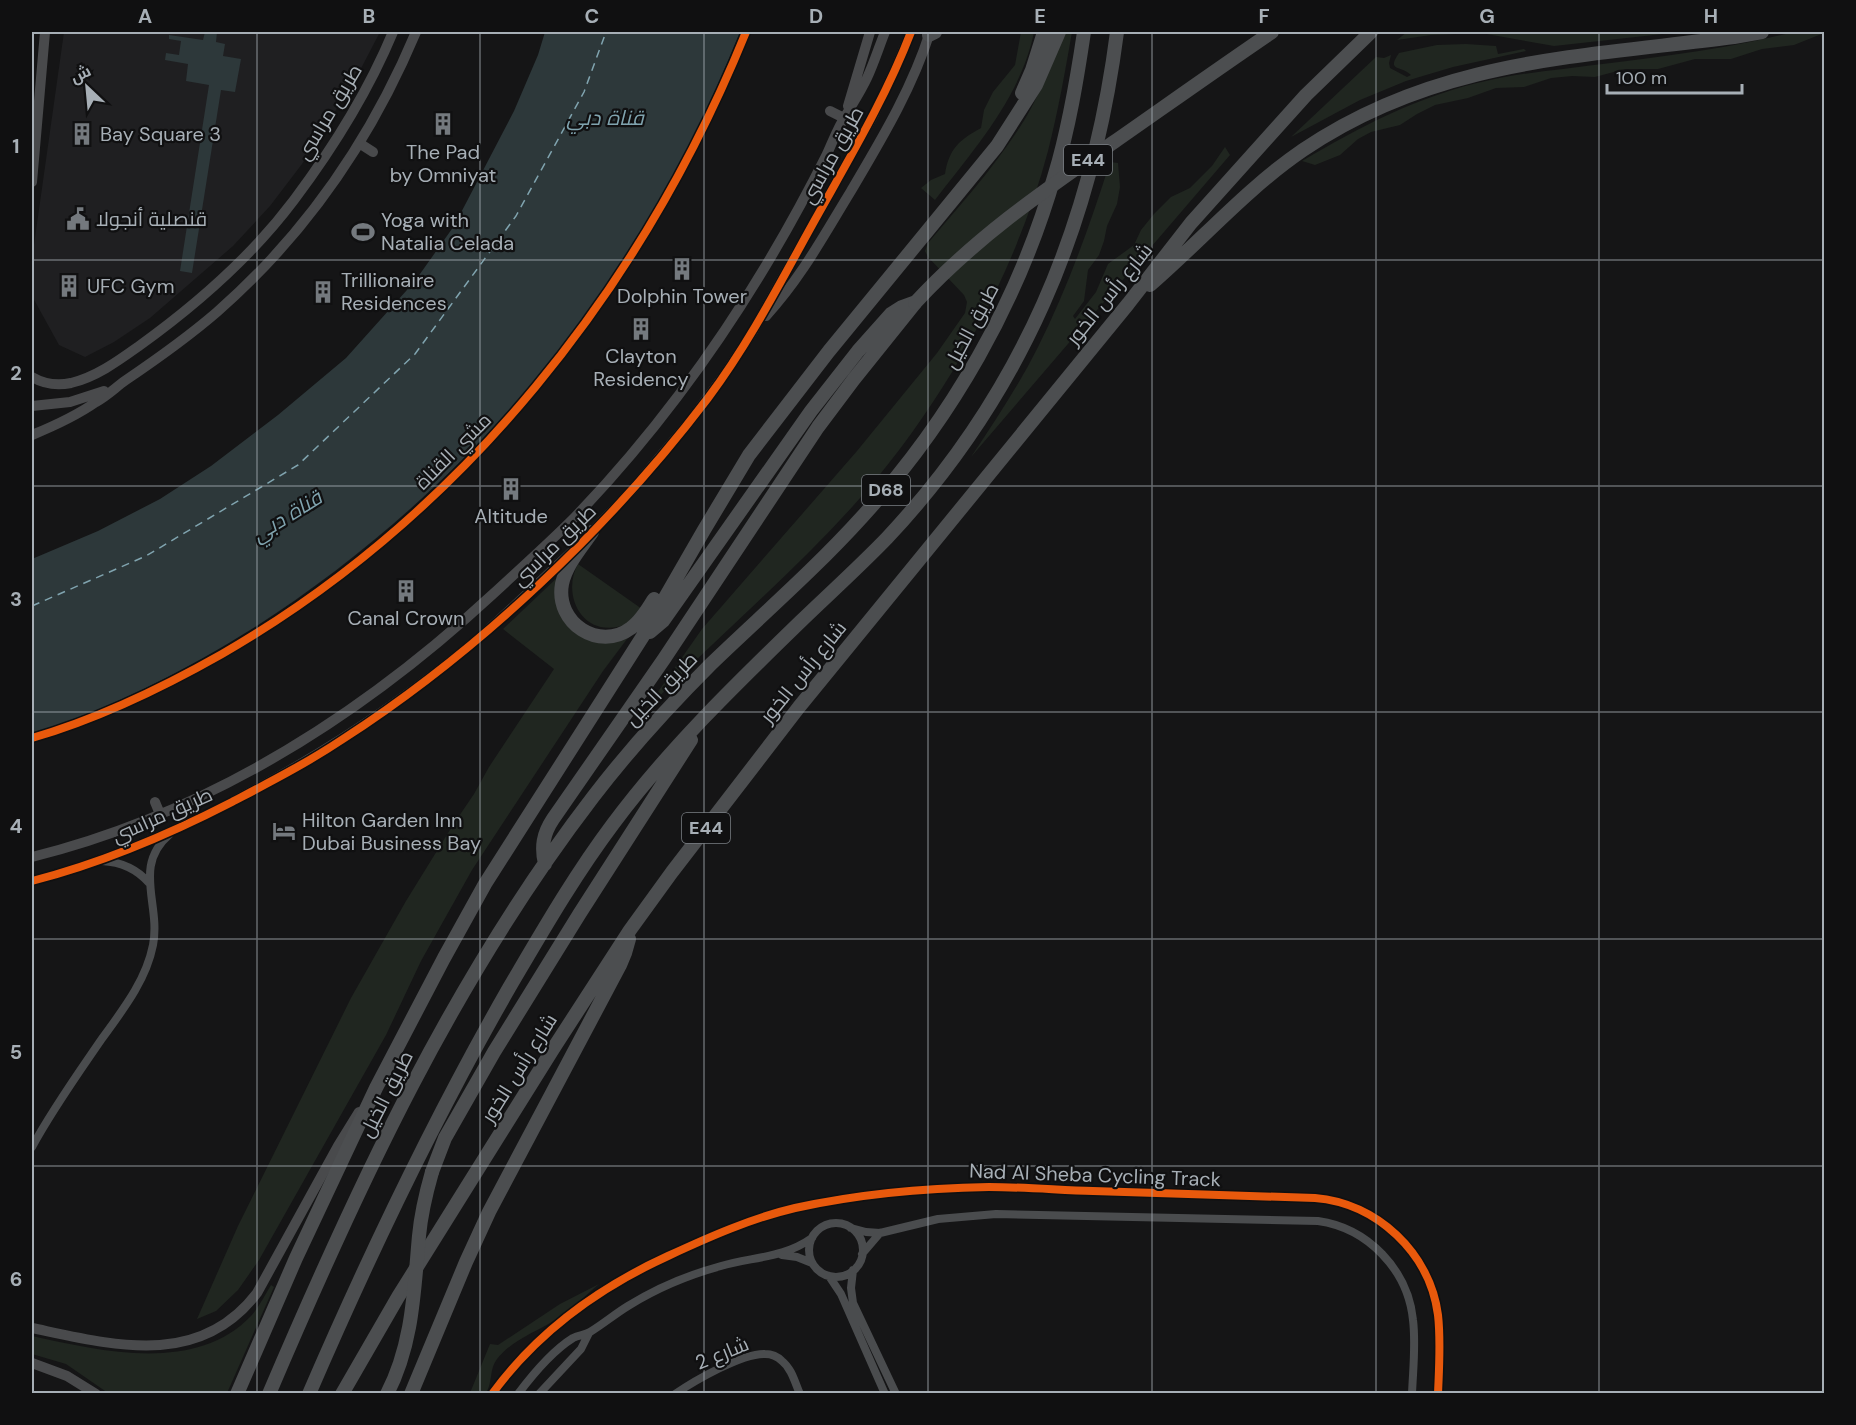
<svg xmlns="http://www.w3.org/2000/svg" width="1856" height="1425" font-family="'DM Sans',Cairo,sans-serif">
<rect width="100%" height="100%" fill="#151516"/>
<!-- built -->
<path fill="#1f1f21" d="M64,32H380L355,80L329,121L302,164L270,206L233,246L150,318L114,342L85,357L59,345L32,296V259Z"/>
<!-- green -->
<path fill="#202620" d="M1021,32H1034C1021,97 974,149 935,200L921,188L931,180L945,174C949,149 959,140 981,128L984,110L993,92L1015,65Z
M1065,32H1072C1065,72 1058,112 1048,151C1014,279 941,408 853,506C788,578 711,642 643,713L702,629L857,451L937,353L965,313L967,302L964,295L928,257L925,251L928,243C962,203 997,164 1025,119C1041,92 1053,61 1065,32Z
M1407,32H1681L1554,46L1481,33L1431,35L1397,40Z
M1793,32H1824V33L1794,45L1762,49L1731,59H1695L1658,69H1625L1595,77L1572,76L1551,78L1524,87L1496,88L1468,98L1435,105L1417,114L1400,125L1371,132L1358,139L1340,155L1315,165L1302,161C1359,127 1421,95 1486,81C1511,75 1537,72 1563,69C1639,59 1718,52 1793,32Z
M1466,44L1496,46L1498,54L1524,49L1526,51L1453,67L1406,81L1360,100L1291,137L1376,57L1384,58L1391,55L1389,63L1390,68L1407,77L1411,75C1401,65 1386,72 1399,53L1437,45Z
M1225,147L1230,155L971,457C995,421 1019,385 1038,347C1068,287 1090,225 1110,162L1118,163L1120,187L1117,204L1107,226L1104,241L1099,255L1088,270L1084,301L1073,316L1075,319L1096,292L1108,264L1134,245L1141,230L1154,214L1171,197L1190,188L1212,166Z
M578,564L642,609C640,612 637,618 634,620C629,624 622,626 617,627C580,634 562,593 578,564Z
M560,575L575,632L633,631L603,671L472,870L421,961L386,1035L259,1260L238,1290L216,1311L197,1319L238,1226L351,998L406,901L453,825L474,794L489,767L554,669L503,629Z
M599,1284C585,1296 571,1310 555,1320C536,1332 512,1340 497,1359C489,1369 493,1382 486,1393H470L490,1344L498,1345L560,1304Z
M271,1285L274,1287L227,1393H108L66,1364L32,1354V1336C100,1351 196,1374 251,1316C259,1307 265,1295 271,1285Z"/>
<!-- water -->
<path fill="#2d383a" d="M205,32H217L216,42L225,44L223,56L241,59L235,92L221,90L192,273L180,271L209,85L186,81L188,64L165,60L166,53L179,55L181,41L169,39V35L203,40Z
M545,32H740C710,106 675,180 632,248C536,399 406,530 255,627C188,669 108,711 32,733V559L98,531L160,499L211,466L278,415L346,358L415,281L454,226L514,111L538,55Z"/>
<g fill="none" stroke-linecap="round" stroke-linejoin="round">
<!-- ferry -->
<path stroke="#80a4af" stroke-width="1.5" stroke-dasharray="8 6" stroke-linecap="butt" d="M32,606L146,556L298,465L415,354L516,216L584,92L606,32"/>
<!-- street -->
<path stroke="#4a4c4e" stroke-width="8" d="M102,861C121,862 136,868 149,883
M32,1147C52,1110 77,1075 101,1040C122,1011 146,981 153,945C161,904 132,866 170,834
M809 1250a27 27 0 1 1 54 0a27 27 0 1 1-54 0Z
M851,1228L866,1232L880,1233L938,1219L996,1214L1318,1221C1368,1228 1408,1270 1413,1320C1416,1344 1413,1369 1412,1394
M862,1254L880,1233
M782,1255L797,1257L812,1263
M853,1270L851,1288L853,1303L896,1394
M829,1276L841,1294L885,1394
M518,1394C533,1374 552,1351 573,1338C579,1335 585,1335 590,1332C603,1324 615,1314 628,1306C657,1288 688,1275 721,1266C752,1257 784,1258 812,1238
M539,1394L581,1349L589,1333
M675,1394C694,1381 742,1353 765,1354C771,1354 778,1357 782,1361C792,1369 795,1383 800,1394"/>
<!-- secondary -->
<path stroke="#494a4c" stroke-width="10" d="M848,106L870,32
M830,111L844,118
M359,143L373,152
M32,182L45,32
M766,316C801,278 824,235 851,191C881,140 912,89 930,32
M32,377C44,384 57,386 71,383C96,377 118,361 139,346C196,305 252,256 294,200C333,148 368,92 393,32
M32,406L70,402L104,391
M32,435C54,426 76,416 96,402C107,396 116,387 126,380C157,359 188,337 217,312C305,235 371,139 416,32
M588,536L632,490L691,420L725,374L753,331L874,114L897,65L911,32
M155,802L160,814
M32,857C208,813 361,716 493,594C520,569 548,544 574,518C677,411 761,286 827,154C833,141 838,127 846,115C853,103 861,91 867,78C874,63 879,47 885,32
M32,881C94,865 152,841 210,813C307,765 397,707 480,637C513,608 545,577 577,547
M32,1328C113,1345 199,1369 257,1293L338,1146L359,1112
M32,1363L67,1376L96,1394"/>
<!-- highway -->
<path stroke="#4c4e50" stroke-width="14" d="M929,35L935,32
M1022,93L1032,70L1044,32
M1150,285C1202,240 1246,189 1303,150C1437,59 1581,57 1734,37L1762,32
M592,532C581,548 566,565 562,584C555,623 599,652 631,628C641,621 648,609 654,599
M650,632L663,621L811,411L858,351L891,314L902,307L913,303
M545,864C541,847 543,834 553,819L664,659L818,427L854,379L915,303
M432,1172L445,1138L494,1052L580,913L691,740
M237,1394L296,1258L376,1088L444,958L485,884L643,636L704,530L749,455L829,351L997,146L1036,85L1059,32
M269,1394C358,1185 454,978 593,797C629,750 669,706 711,664C762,615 815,569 862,517C951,420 1019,301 1055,174C1069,128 1077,79 1084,32
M309,1394C369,1255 434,1119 509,988C542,932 574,876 613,824C668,750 734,686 800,622C829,594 859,567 887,538C1022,394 1092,226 1117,32
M342,1394L398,1297L553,1049L630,930L672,872L799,707L1128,304L1191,223L1306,95L1371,32
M411,1394L466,1262L489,1212L620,965L625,953L629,939"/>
<!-- highway-bridge -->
<path stroke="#4c4e50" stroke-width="14" d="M915,303C975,238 1042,192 1114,142C1167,105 1219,68 1272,32
M387,1394C413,1344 414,1290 419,1236C421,1214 426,1193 432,1172"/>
<!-- cycleway casing -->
<g stroke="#101011" stroke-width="11">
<path id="cycleway" d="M32,738C98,719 162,688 222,654C463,515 642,288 746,32
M32,881C102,863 168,835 232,802C270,782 307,763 343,739C479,651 610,527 708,398C750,342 782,279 816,218C850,157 886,97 911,32
M492,1394C538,1331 598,1288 668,1256C709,1237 752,1218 795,1208C859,1194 924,1188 989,1187C1024,1187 1059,1190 1093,1191C1167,1193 1241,1196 1315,1198C1377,1203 1430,1253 1438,1315C1441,1341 1439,1368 1438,1394"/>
</g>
<!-- cycleway -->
<use href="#cycleway" stroke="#e8590c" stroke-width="8"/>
</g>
<!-- grid -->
<path fill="none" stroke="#a7afb6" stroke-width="1.5" stroke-opacity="0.55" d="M257,32V1394M480,32V1394M704,32V1394M928,32V1394M1152,32V1394M1376,32V1394M1599,32V1394M32,260H1824M32,486H1824M32,712H1824M32,939H1824M32,1166H1824"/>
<!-- icons -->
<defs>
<g id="building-bare" transform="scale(1.8)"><path d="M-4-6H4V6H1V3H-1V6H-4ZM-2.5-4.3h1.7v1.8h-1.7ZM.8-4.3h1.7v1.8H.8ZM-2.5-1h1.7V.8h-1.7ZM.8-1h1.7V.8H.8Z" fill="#74797e" stroke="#101011" stroke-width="2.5" paint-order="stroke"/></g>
<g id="civic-bare" transform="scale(1.8)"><path d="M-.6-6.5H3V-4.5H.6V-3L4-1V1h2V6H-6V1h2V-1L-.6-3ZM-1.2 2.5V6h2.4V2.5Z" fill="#74797e" stroke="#101011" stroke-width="2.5" paint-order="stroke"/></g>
<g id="stadium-bare" transform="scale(1.8)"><path d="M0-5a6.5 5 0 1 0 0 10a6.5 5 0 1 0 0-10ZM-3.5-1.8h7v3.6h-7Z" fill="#74797e" stroke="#101011" stroke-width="2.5" paint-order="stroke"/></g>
<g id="hotel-bare" transform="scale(1.8)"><path d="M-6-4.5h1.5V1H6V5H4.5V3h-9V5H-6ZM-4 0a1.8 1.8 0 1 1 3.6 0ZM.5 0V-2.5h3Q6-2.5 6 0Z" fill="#74797e" stroke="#101011" stroke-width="2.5" paint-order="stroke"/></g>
</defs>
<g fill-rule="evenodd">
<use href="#building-bare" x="443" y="124"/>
<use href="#building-bare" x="82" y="134"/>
<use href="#civic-bare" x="78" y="219"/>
<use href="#stadium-bare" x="363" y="232"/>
<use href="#building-bare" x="682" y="269"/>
<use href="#building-bare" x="69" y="286"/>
<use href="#building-bare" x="323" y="292"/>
<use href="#building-bare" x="641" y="329"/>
<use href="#building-bare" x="511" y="489"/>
<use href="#building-bare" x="406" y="591"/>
<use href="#hotel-bare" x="284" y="831"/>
</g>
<g text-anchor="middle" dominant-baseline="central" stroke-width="4.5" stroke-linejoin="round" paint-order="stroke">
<!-- shield labels -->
<g fill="#101011" stroke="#7a7f84" stroke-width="1.5">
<rect x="1064" y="145" width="48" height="30" rx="4.5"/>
<rect x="862" y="475" width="48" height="30" rx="4.5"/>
<rect x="682" y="813" width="48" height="30" rx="4.5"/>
</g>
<g font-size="18" font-weight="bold" fill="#a7afb6">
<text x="1088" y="160">E44</text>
<text x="886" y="490">D68</text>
<text x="706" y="828">E44</text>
</g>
<!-- street labels -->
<g font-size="20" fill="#a7afb6" stroke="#101011">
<text transform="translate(329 112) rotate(-59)">طريق مراسي</text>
<text transform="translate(832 155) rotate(-61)">طريق مراسي</text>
<text transform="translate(1109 294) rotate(-51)">شارع رأس الخور</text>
<text transform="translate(971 326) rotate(-62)">طريق الخيل</text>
<text transform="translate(453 451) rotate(-45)">مشي القناة</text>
<text transform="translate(554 545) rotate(-44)">طريق مراسي</text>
<text transform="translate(803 672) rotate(-51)">شارع رأس الخور</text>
<text transform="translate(661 689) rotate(-46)">طريق الخيل</text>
<text transform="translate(162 815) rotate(-24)">طريق مراسي</text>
<text transform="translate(519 1068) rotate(-58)">شارع رأس الخور</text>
<text transform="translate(386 1094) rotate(-63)">طريق الخيل</text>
<text transform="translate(1095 1175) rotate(2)">Nad Al Sheba Cycling Track</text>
<text transform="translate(722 1353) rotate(-22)">شارع 2</text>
</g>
<!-- poi labels -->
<g font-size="20" fill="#a7afb6" stroke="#101011" text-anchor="start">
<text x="100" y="134">Bay Square 3</text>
<text x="443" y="152" text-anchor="middle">The Pad<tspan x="443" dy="23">by Omniyat</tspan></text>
<text x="96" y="219">قنصلية أنجولا</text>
<text x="381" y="220">Yoga with<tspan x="381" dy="23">Natalia Celada</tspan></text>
<text x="341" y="280">Trillionaire<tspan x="341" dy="23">Residences</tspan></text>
<text x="87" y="286">UFC Gym</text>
<text x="682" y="296" text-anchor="middle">Dolphin Tower</text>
<text x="641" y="356" text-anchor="middle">Clayton<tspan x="641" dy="23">Residency</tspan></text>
<text x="511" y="516" text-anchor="middle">Altitude</text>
<text x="406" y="618" text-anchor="middle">Canal Crown</text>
<text x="302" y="820">Hilton Garden Inn<tspan x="302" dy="23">Dubai Business Bay</tspan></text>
</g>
<!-- water labels -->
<g font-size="21" font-style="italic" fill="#80a4af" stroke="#101011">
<text x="605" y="118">قناة دبي</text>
<text transform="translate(287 516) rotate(-32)">قناة دبي</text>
</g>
</g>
<!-- border -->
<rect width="1856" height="1425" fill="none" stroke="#101011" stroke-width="66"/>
<!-- north arrow -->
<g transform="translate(87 87) rotate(334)" stroke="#101011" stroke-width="4.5" paint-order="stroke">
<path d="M0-4.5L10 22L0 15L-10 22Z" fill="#a7afb6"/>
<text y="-9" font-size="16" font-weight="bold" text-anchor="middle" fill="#a7afb6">ش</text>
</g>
<!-- scale -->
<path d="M1607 84v9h135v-9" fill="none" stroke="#a7afb6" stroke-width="3"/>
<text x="1616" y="84" font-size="18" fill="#a7afb6" stroke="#101011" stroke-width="4.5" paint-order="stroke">100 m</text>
<rect x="33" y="33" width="1790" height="1359" fill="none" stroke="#a7afb6" stroke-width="2"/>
<g font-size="20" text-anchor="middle" font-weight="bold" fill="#a7afb6">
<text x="145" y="23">A</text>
<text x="369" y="23">B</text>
<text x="592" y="23">C</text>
<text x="816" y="23">D</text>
<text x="1040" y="23">E</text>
<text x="1264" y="23">F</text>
<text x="1487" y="23">G</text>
<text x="1711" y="23">H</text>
<text x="16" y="153">1</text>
<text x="16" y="380">2</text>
<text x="16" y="606">3</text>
<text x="16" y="833">4</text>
<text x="16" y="1059">5</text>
<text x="16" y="1286">6</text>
</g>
</svg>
